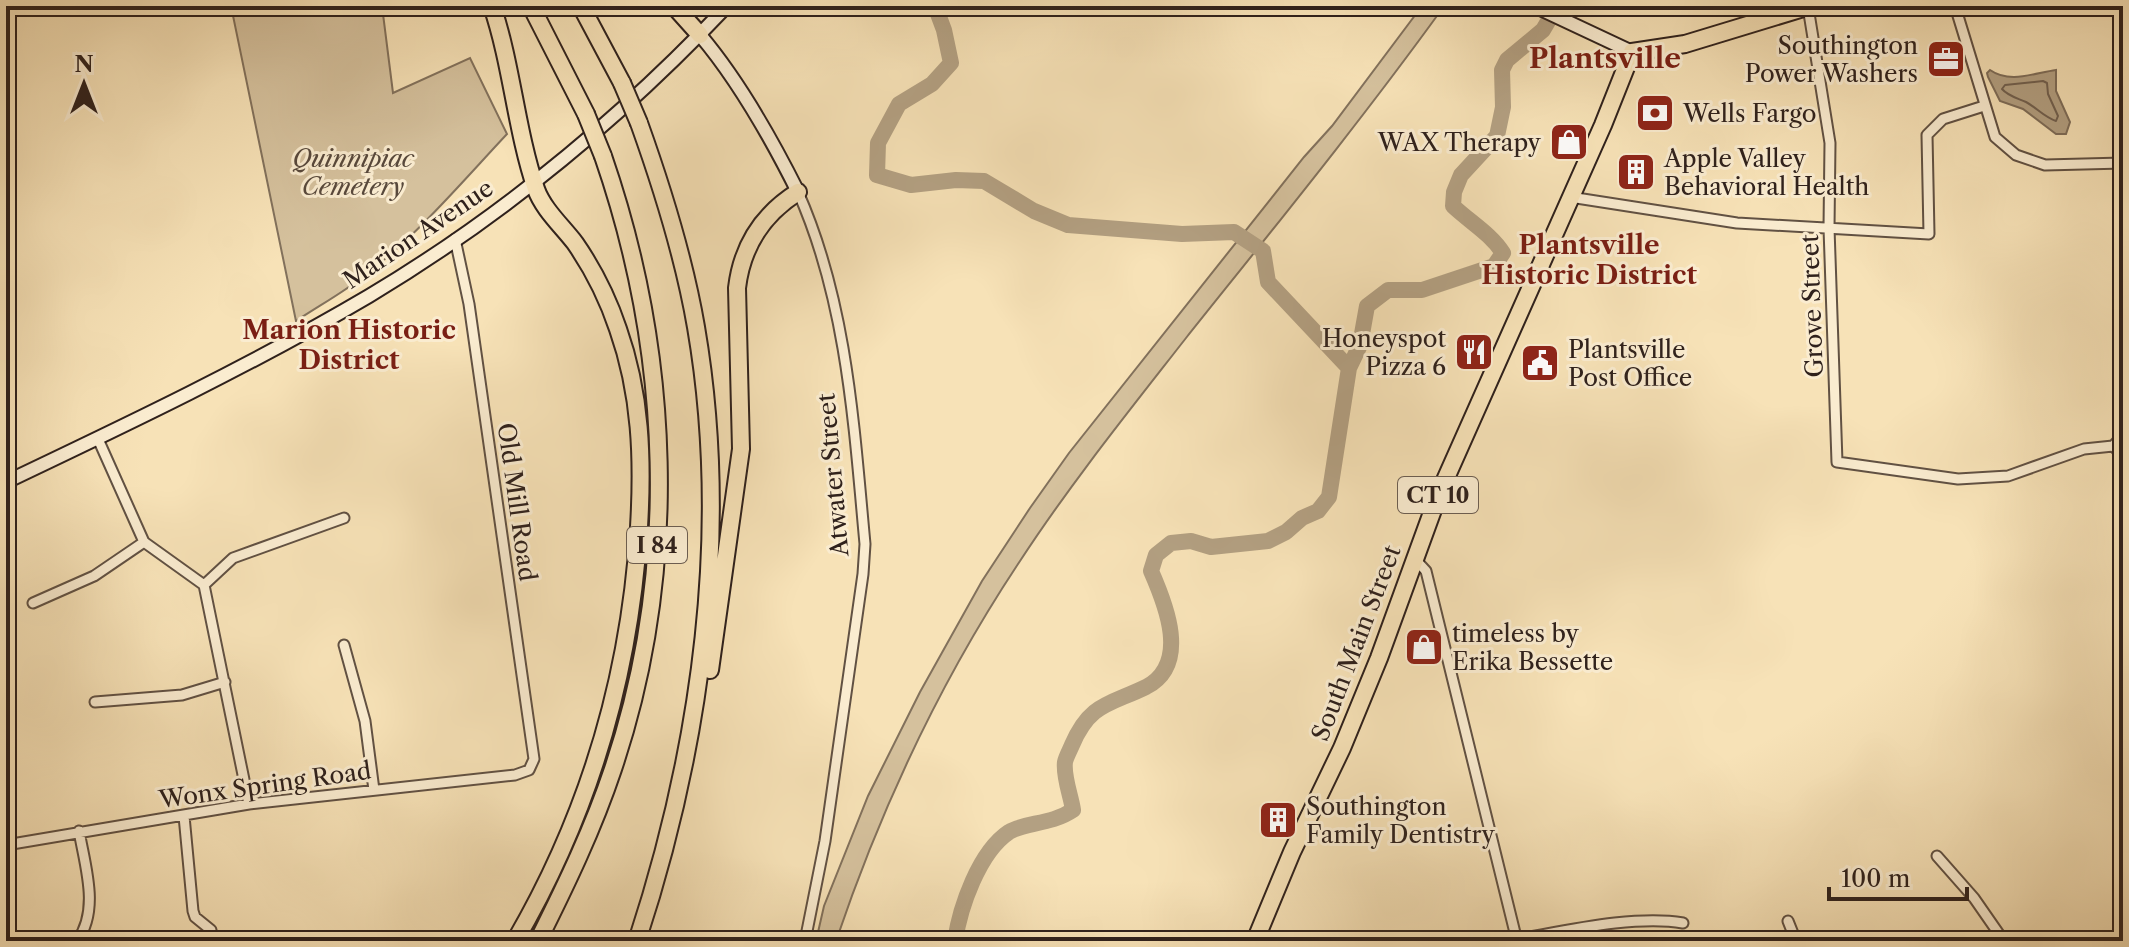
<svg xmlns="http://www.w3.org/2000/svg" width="2129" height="947" font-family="'Libre Caslon Text',serif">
<rect width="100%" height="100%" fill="#f7e2b7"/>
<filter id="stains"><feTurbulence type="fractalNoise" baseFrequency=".0025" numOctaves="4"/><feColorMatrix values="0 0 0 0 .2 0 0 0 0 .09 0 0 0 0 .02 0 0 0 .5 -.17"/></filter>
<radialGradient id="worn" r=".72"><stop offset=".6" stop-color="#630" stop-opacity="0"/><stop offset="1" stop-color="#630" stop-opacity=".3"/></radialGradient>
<!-- green -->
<path fill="#d5c19d" stroke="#82715c" stroke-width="2" d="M231,6H382L393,93L470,58L507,134C462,182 419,233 368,273C346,291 320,305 296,321Z
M1422,6L1442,9C1361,121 1273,229 1186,338C1129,411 1071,483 1020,561C942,678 881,808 836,941H816L824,906L868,796L920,692L982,581L1030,508L1069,453L1304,157L1332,126Z"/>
<!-- water -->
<path fill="#b3a082" stroke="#7e6d59" stroke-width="2" d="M1990,70C2010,84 2034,73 2056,70V91L2070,122L2066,134H2056L2023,109L2000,101L1988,77L1987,73Z"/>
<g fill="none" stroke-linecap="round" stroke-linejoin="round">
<!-- shore -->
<path stroke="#71604f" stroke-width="2" d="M2043,81L2047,83L2048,94L2058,116L2056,121C2044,117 2037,108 2026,102C2017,98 2008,96 2002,89L2005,85Z"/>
<!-- river -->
<path stroke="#b3a082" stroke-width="16" d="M935,6L944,30L951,63L932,84L899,104L878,143L877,175L911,185L956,180L984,181L1034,211L1068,225L1182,234L1234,232L1263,251L1268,282L1349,368
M955,941C960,907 979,852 1009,832C1025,822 1051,825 1073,810C1071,796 1063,776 1065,762C1066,757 1070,750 1072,745C1090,703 1109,705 1146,687C1190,664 1166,605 1151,571L1156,555L1171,543L1191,541L1211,547L1268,541L1286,532L1302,518L1318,511L1329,497L1349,368L1360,345L1367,306L1388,290H1422L1494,266L1503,253C1491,234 1470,222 1453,206L1454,192L1461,175L1497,136L1503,107L1502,70L1507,60L1543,30L1557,6"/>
<!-- minor casing -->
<g stroke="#615143" stroke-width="13">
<path id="minor" d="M1955,6L1995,137L2016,155L2045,165L2123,163
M1808,7L1830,143L1829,228L1837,462L1958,479L2008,476L2084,449L2113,446L2123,435
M798,192C847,302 854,426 865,544L863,574L825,841L805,941
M1570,197L1737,223L1929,234L1927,135L1943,119L1984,106
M98,439L144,542L204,585L249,804
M2113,446L2123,456
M1414,558L1426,571L1517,941
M204,585L233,558L344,518
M33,603L94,576L144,542
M344,645L365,721L374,790
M95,702L182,695L225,682
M184,816L193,911L195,917L211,930
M6,845L249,804L515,775L529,770L534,759L469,304L455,239
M1937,856L1974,898L1999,934L1998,941
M1788,921L1796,941
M77,941C100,910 85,866 79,831
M1507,941C1557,933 1633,914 1683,923"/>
</g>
<!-- secondary casing -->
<g stroke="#2f211c" stroke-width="16">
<path id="secondary" d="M1534,6L1632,52
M700,35C739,81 771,138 798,192
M6,482C128,424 252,365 369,296C501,217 622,117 727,6"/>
</g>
<!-- trunk casing -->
<g stroke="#2f211c" stroke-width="20">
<path id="trunk" d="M1255,941L1292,852L1342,748L1379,658L1438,496L1603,125L1632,52L1685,44L1810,6"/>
</g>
<!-- motorway casing -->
<g stroke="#2f211c" stroke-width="20">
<path id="motorway" d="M492,6C512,65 516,130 536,189C543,209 562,226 575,243C593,269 608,299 618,329C641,394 643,459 639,527C630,674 589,814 515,941
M531,6L586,114
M581,6L622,83
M674,6L700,35
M710,670L741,449L737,288C742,246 763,214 798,192
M538,941C566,885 593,829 613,769C680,570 671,353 603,156
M637,941C701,746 731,531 696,327C684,257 663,190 639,123"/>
</g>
<!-- minor -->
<use href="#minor" stroke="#faecd0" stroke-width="9"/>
<!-- secondary -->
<use href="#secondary" stroke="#faecd0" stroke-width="12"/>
<!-- trunk -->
<use href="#trunk" stroke="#f7e2b7" stroke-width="16"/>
<!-- motorway -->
<use href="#motorway" stroke="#f7e2b7" stroke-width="16"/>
<!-- motorway-bridge casing -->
<g stroke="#2f211c" stroke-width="20" stroke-linecap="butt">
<path id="motorway-bridge" d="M622,83L639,123
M586,114L603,156"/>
</g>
<!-- motorway-bridge -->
<use href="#motorway-bridge" stroke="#f7e2b7" stroke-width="16"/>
</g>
<!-- icons -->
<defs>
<g id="office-square" transform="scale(2)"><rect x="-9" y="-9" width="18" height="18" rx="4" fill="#8f2418" stroke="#faecd0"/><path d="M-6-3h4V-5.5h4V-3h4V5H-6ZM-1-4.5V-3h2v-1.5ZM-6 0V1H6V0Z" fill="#fff"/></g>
<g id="bank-square" transform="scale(2)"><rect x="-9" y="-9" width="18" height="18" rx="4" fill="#8f2418" stroke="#faecd0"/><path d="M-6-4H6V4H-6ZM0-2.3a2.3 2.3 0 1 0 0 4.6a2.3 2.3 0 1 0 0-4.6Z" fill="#fff"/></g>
<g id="shop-square" transform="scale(2)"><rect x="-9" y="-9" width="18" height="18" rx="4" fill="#8f2418" stroke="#faecd0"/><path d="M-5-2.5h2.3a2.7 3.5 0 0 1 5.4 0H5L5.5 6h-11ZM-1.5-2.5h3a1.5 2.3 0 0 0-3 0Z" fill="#fff"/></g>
<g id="building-square" transform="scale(2)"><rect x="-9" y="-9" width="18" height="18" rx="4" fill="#8f2418" stroke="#faecd0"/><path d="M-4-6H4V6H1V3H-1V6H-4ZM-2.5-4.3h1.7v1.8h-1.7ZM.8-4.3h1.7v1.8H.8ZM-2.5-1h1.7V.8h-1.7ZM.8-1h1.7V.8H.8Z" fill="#fff"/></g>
<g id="restaurant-square" transform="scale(2)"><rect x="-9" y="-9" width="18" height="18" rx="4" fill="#8f2418" stroke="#faecd0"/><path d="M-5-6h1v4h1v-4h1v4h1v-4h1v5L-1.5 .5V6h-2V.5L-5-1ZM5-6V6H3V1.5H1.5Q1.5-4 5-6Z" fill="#fff"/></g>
<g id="civic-square" transform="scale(2)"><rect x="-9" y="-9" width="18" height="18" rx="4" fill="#8f2418" stroke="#faecd0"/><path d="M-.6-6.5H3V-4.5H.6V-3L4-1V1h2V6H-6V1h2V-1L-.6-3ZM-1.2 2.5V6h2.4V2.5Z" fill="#fff"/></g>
</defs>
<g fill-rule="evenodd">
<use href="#office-square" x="1946" y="59"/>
<use href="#bank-square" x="1655" y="113"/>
<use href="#shop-square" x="1569" y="142"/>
<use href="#building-square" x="1636" y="172"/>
<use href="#restaurant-square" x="1474" y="352"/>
<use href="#civic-square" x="1540" y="363"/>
<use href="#shop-square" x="1424" y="647"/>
<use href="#building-square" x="1278" y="820"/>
</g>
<g text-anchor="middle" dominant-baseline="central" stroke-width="6" stroke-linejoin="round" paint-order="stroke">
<!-- shield labels -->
<g fill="#faecd0" stroke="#6c5e52" stroke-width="2">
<rect x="1398" y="477" width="80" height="36" rx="6"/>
<rect x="627" y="527" width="60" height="36" rx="6"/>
</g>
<g font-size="22" font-weight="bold" fill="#2f211c">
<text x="1438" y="495">CT 10</text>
<text x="657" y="545">I 84</text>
</g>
<!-- poi labels -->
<g font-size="24" fill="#2f211c" stroke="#faecd0" text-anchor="start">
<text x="1918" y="45" text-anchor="end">Southington<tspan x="1918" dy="28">Power Washers</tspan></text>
<text x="1683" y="113">Wells Fargo</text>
<text x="1541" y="142" text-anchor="end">WAX Therapy</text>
<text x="1664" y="158">Apple Valley<tspan x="1664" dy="28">Behavioral Health</tspan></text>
<text x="1446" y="338" text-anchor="end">Honeyspot<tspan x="1446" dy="28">Pizza 6</tspan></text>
<text x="1568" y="349">Plantsville<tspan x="1568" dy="28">Post Office</tspan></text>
<text x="1452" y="633">timeless by<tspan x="1452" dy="28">Erika Bessette</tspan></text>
<text x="1306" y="806">Southington<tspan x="1306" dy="28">Family Dentistry</tspan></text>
</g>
<!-- park labels -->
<g font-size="24" font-style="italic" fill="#58493c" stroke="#faecd0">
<text x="353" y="158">Quinnipiac<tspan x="353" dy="28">Cemetery</tspan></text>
</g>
<!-- street labels -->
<g font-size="24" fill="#2f211c" stroke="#faecd0">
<text transform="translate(418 234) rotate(-34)">Marion Avenue</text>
<text transform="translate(1812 306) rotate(-92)">Grove Street</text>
<text transform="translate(833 475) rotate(-95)">Atwater Street</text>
<text transform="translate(517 502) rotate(82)">Old Mill Road</text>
<text transform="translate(1356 643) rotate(-69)">South Main Street</text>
<text transform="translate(265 785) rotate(-8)">Wonx Spring Road</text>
</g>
<!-- neighbourhood labels -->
<g font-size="26" font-weight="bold" fill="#7a1f14" stroke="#faecd0">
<text x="1589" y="245">Plantsville<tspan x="1589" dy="30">Historic District</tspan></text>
<text x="349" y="330">Marion Historic<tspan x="349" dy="30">District</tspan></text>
</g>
<!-- quarter labels -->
<g font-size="28" font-weight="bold" fill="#7a1f14" stroke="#faecd0">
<text x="1605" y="58">Plantsville</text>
</g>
</g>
<!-- margin -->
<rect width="2129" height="947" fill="none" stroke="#f7e2b7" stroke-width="32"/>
<rect x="8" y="8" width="2113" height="931" fill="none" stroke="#2f211c" stroke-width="4"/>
<rect x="16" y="16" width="2097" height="915" fill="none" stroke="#2f211c" stroke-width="2"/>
<!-- north arrow -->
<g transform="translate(84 84)" stroke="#faecd0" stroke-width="6" paint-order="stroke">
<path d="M0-6L14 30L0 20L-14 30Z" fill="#2f211c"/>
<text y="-12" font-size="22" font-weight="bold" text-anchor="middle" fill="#2f211c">N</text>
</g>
<!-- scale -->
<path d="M1829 887v12h138v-12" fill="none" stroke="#2f211c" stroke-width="4"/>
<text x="1841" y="887" font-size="24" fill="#2f211c" stroke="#faecd0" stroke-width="6" paint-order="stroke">100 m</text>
<rect width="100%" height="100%" filter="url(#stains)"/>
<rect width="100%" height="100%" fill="url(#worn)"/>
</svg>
